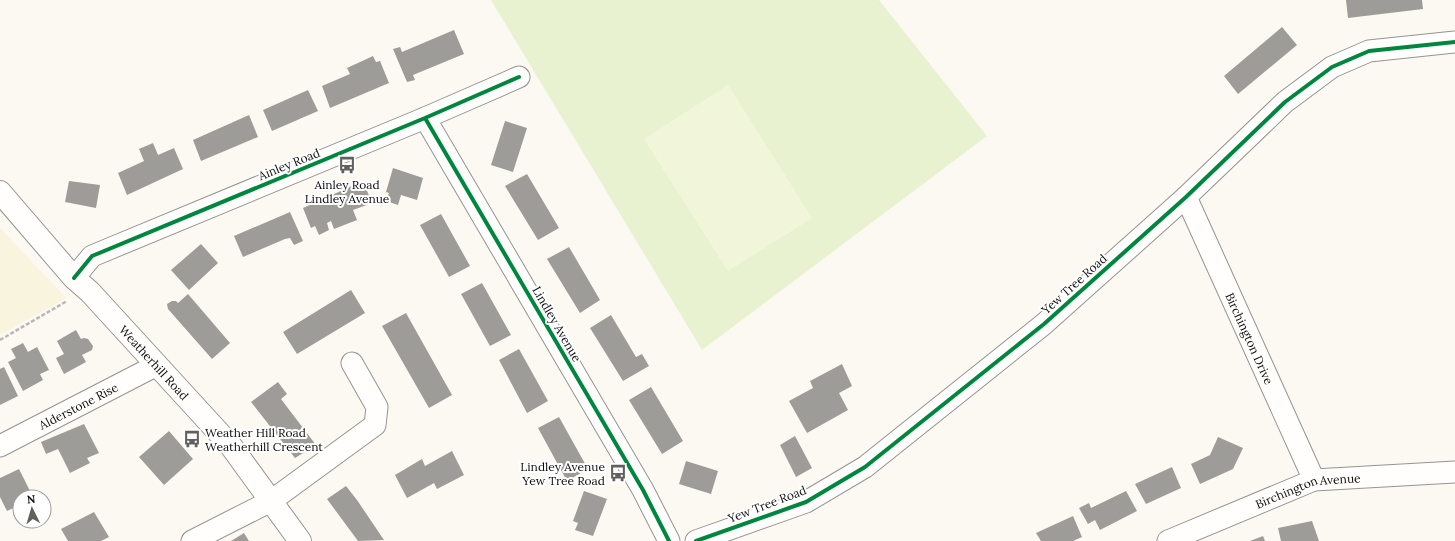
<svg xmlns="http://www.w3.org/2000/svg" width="1455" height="541" font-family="Lora,serif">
<rect width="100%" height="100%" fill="#fcf9f2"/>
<!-- farmland -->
<path fill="#f9f4de" d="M0,228L66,298L0,335Z"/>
<!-- green -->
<path fill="#e8f2d1" d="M491,0H879L987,136L702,350Z"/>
<!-- pitch -->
<path fill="#f1f6db" d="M728,85L812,218L728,271L644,139Z"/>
<!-- building -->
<path fill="#9e9c98" d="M1346,0H1422L1423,9L1348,18Z
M1282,27L1297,45L1238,94L1224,76Z
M454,30L464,54L413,75L415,80L407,82L393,49L400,47L402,52Z
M373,56L376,62L380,61L389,83L330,108L322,86L350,74L347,68Z
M308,90L318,111L272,131L263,110Z
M249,115L258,137L201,161L193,140Z
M505,121L527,128L513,172L491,165Z
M153,143L158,155L174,148L183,169L127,195L118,173L144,161L139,149Z
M393,168L423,178L417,200L401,195L398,205L386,201L389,193L386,192Z
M527,174L559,228L538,240L505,186Z
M69,181L100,185L96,208L65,202Z
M363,181L372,203L353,210L357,220L334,229L331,221L327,223L329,230L319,235L315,226L311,228L303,208Z
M290,212L303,241L294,245L290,238L285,239L243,257L234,236Z
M441,214L470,266L449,277L420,225Z
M201,244L218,263L189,290L171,270Z
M569,247L600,300L580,313L547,259Z
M482,283L511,335L490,346L461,294Z
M351,290L365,313L297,354L283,332Z
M188,294L230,343L212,359L168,309L167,304L172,301H176L178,303Z
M406,313L452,395L429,408L382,326Z
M611,315L636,357L642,354L649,366L623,381L590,328Z
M76,330L81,339L84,338L88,339L93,346L92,350L82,355L86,362L64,374L56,358L64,354L57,341Z
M23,343L28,352L37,347L49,370L40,374L43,380L23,391L8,362L16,358L11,349Z
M519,349L548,401L527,413L499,360Z
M842,364L852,386L839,393L848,410L807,433L789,401L813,388L810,381Z
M4,367L18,396L0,405V369Z
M278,382L287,394L281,399L316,445L295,458L251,402Z
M651,387L683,441L662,454L629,400Z
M559,417L588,469L567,481L538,428Z
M84,424L99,453L87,458L90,463L70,473L58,449L46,454L41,442Z
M169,431L193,459L164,485L139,457Z
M795,436L812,468L796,477L780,445Z
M1218,437L1243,448L1233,469L1200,484L1191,464L1210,455Z
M452,451L464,475L437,489L434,483L407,498L395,475L422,459L425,466Z
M686,461L718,471L711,494L679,484Z
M1172,467L1181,488L1146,504L1135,484Z
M19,469L33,497H20V505L7,511L0,497V478Z
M346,486L357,500L384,540L358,541L327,499Z
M584,491L607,499L593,536L575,530L578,523L573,521Z
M1126,491L1137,511L1100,530L1095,520L1088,524L1079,508L1089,503L1091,508Z
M94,512L109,537L101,541H68L61,529Z
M1073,516L1082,537L1073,541H1041L1036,533Z
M1312,521L1319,541H1281L1278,528Z
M244,533L249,541H231Z
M1263,536L1265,541H1250Z"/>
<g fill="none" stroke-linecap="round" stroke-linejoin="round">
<!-- minor casing -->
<g stroke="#959491" stroke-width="23">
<g id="minor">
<path d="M425,118L643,490L669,541"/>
<path id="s1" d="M1186,197L1314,480"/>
<path d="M74,278L92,256L425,118L519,77"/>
<path id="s2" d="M0,446L157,365"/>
<path d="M192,541L271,501L375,425L377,407L352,363"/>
<path d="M696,541L806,502L865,467L1044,324L1186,197L1285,102L1332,67L1369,51L1455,42"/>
<path id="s3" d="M1168,541L1314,480L1455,472"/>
</g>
</g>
<!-- tertiary casing -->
<g stroke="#959491" stroke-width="24">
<g id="tertiary">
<path id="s4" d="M0,192L74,278L90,292L231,446L300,541"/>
</g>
</g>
<!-- path -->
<path stroke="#b8b8b6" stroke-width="2.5" stroke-dasharray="4 2" stroke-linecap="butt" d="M0,340L67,301"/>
<!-- minor -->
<use href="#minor" stroke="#fffefd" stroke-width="21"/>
<!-- tertiary -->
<use href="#tertiary" stroke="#fffefd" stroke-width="22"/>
<!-- cycleway casing -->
<g stroke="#fff" stroke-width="6">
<path id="cycleway" d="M425,118L643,490L669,541
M74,278L92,256L425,118L519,77
M696,541L806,502L865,467L1044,324L1186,197L1285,102L1332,67L1369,51L1455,42"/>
</g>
<!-- cycleway -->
<use href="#cycleway" stroke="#00873e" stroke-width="4"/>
</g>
<!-- icons -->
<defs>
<g id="bus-bare" transform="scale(1.38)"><path d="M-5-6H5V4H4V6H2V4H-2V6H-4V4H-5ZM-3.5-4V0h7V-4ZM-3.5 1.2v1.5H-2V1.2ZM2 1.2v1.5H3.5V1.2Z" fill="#61605e" stroke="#fff" stroke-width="2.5" paint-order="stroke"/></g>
</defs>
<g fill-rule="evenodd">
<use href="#bus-bare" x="347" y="165"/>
<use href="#bus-bare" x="192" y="439"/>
<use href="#bus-bare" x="618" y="473"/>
</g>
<g text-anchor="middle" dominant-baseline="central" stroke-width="4" stroke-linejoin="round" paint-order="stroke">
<!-- street labels -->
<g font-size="12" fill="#0e0e0e" stroke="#fff">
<text transform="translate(289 164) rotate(-22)">Ainley Road</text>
<text transform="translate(1074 284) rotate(-42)">Yew Tree Road</text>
<text transform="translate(557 324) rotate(60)">Lindley Avenue</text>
<text stroke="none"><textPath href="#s1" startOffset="155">Birchington Drive</textPath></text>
<text stroke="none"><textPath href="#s4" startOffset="230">Weatherhill Road</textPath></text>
<text stroke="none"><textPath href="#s2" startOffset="88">Alderstone Rise</textPath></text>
<text stroke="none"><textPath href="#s3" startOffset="150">Birchington Avenue</textPath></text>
<text transform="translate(767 504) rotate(-21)">Yew Tree Road</text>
</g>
<!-- poi labels -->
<g font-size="12" fill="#0e0e0e" stroke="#fff">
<text x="347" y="184">Ainley Road<tspan x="347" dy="14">Lindley Avenue</tspan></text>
<text x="205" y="432" text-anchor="start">Weather Hill Road<tspan x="205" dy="14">Weatherhill Crescent</tspan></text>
<text x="605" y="466" text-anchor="end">Lindley Avenue<tspan x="605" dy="14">Yew Tree Road</tspan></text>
</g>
</g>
<!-- north arrow -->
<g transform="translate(32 509) rotate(355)"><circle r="19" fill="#ffffff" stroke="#9f9f9f"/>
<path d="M0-3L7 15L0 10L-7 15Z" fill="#61605e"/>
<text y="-6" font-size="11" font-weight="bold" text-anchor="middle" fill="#0e0e0e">N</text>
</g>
</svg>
